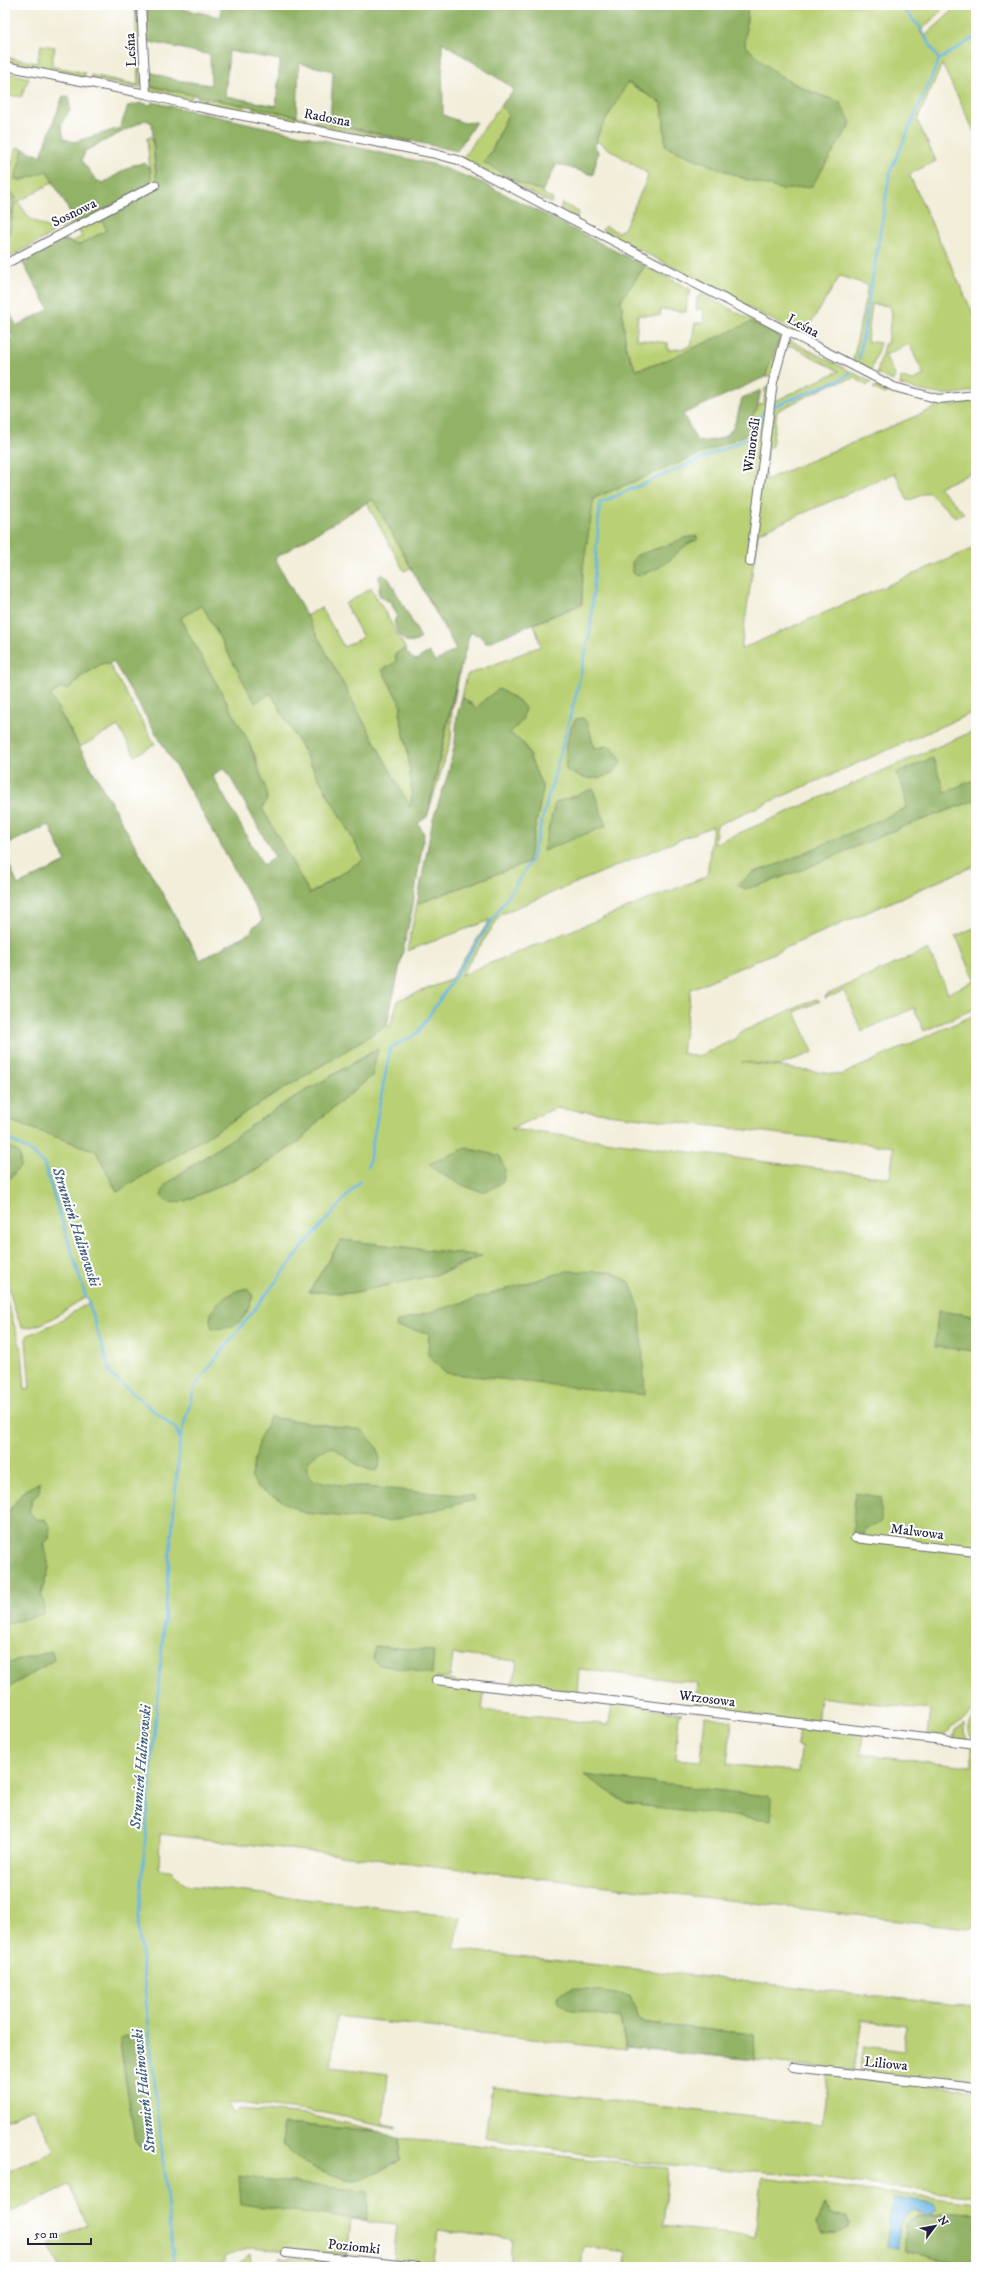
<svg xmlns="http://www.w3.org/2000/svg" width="981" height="2272" font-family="'IM FELL DW Pica',serif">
<rect width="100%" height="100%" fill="#fff"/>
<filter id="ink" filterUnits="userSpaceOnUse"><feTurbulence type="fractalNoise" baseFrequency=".025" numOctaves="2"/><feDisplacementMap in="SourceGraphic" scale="8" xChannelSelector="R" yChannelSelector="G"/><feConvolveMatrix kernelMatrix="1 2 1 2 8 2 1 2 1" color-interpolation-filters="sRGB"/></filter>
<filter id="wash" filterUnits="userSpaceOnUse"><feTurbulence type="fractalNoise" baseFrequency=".012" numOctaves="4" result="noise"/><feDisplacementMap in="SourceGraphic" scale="16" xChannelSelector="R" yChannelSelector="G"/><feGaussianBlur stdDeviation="0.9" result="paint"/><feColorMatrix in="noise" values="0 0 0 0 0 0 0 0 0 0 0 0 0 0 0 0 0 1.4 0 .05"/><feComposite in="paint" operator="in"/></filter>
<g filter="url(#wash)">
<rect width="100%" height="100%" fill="#f2eeda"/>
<!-- green -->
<path fill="#b9d075" stroke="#6e7958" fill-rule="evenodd" d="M748,5H936L941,11L920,31L924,37L959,5H976V135L942,64L917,120L936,161L909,174L976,320V389C949,399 927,393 900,385L901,377L911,381L924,375L909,344L885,355L895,375L893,381L877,374L884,344H887L892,312L889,306L872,304L867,341L880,343L872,368L870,371L853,361L868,285L840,276L803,336L602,230L605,226L618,232L624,229L648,177L647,173L596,141L599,132L627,82L662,104L666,147L745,179L840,102L811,92L768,71L744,45Z
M135,6H139L141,53L137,54Z
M41,45L55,47L51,66L85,73L84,78L5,62V57L37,63Z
M137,59L140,61L142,85L139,88L91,79V75L138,85Z
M5,72L29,78L21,97L6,95L5,98Z
M149,86L192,95L191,100L150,90Z
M198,96L245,106V111L197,101Z
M500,106L508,114L490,154L484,162C501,172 523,188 543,190L542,193L553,199L551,203L462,159Z
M253,107L306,118V124L253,112Z
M314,120L411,142L408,144L314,124Z
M152,137L157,188L76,225L74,223L60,229L58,227L73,219L76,225L151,183L147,138Z
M17,147L23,149L15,179L22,180L47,170L53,182L18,202L30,219L51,229L52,234L12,256L6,254L5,234H9L16,198L11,192L5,196V182Z
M562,203L579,212L577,218L560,209Z
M100,217L107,230L79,245L59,239L13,264L59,237L71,242L82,237L78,229Z
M645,266L690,289V295H688L686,312L661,309L660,316L638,315L636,339L668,343V350L680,349L691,346L695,323H703L704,309H696L697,298L702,294L778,334L780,337L775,367L772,375L765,377L770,363H660L636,370L626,348L621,300Z
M788,341H791L871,382L867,386L855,378L832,384L777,411L772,446L767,450L765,480L935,408L937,404L954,405L976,400V471L939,487L964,513L955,517L928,492L908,501L895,473L758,533L741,649L976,547V711L717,825L714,844L976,730V865L691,989L682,1053L697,1057L735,1039L739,1033L816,999L820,1001L795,1012L813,1052L779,1066L741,1062L841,1075L972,1016L976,1025V1710L952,1727L944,1738L927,1736L930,1710L820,1697L817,1724L695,1709L698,1683L579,1669L577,1694L566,1690L557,1692L513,1686L517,1661L453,1654L450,1677H435L485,1688L482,1710L609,1725L612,1703L682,1713L679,1715L675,1759L701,1761L705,1716L732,1721L727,1764L799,1772L801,1747L797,1746L799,1729L788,1727L789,1725L863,1734L861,1754L969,1766H972V1746H976V1929L160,1834L159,1868L172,1872L185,1885L461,1917L454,1949L976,2007V2085L859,2071L863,2046L904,2051L906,2025L862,2020L853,2071L755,2060L754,2034L648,2024L638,2019L630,1996L569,2009L620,2018L626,2050L336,2016L331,2067L388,2074L383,2124L396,2126V2128L325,2113L229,2102L234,2114L240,2109L307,2115L380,2131L283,2124L284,2146L308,2165L344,2179L355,2180L383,2170L400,2160L399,2138C489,2143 578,2161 668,2168L663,2226L755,2237L761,2178L976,2203V2214L951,2213L917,2216L907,2250C928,2257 954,2265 976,2260V2267H752L732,2265L731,2267H625L626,2252L584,2246L581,2267H509L512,2239L438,2230L433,2267L393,2261L397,2225L351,2220L347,2255L248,2248L225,2257V2263L207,2264V2267H60L49,2243L87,2225L69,2185L5,2215V2173L54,2151L34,2108L5,2120V1690L54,1660L52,1651L5,1664V1622L44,1604L41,1594L49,1568L44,1543L45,1520H36L29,1512L32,1499L39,1493L40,1483L23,1492L9,1511L5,1508V1294L22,1352L25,1390L30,1389L26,1339L28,1335L54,1324L90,1302L87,1297C66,1307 48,1327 22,1328C0,1281 5,1233 5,1182L14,1175L19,1153L5,1144V1119L96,1151L117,1192L387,1025L390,1027L398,1000L450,980L490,920L407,951L417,904L528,862L543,789L525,745L462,697L467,675L541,646L534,624L582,604L583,567L594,498L752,432L753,408L764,403L765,388H769L773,402L839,371L792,346L785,348ZM713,826L707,876L461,975L501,914ZM377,1049L354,1091L321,1118L300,1141L258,1169L185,1201L177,1176L285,1103ZM555,1108L894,1147L890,1178L511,1129ZM341,1240L481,1256L454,1269L435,1275L351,1293L309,1292ZM893,2198L933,2204L936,2206L930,2215L914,2211C899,2216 899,2226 898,2240Z
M877,385L889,392L885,394L873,388Z
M373,499L411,568L404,571L367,503Z
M371,588L407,651L404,649L396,662L382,670L401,705L400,716L408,753L412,795L410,808L306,616L321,607L344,647L363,637L345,604Z
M202,605L255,702L271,693L364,859L309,894L262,808L267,800L255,755L183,624L181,618Z
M462,660L452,711L451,739L427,817Z
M103,663L109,664L155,744L135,756L118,726L80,747L50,695L61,688L67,689L75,684L79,678Z
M976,927V1008L924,1031L914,1008L862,1031L844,991L825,998L826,995L928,949L948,993L975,981L956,936Z
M976,1716V1742C967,1735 966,1723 976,1716Z
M965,1723L964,1732L968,1741L953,1739L955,1730Z
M828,2073L976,2090V2197L803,2176L636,2162L485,2138L492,2087L822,2125Z
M250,2254L252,2267H246L245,2264L239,2263Z
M292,2257L391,2267H288L289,2259L279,2258Z"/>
<!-- forest -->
<path fill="#92b266" stroke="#5a6a50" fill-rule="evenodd" d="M147,5H163L221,17V5H748L745,45C778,79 796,87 840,102L851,123L812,186L783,190L745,179L666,147L662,104L628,82L599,132L595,146L598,152L593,175L557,164L543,190C523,188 500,172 483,162L491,154L508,114L500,106L514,90L507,84L442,42L443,115L464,123L476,122L457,151L330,123L333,71L299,63L297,116L149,86L147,71L176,80L211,85L210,55L146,41ZM229,51L280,60L276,106L225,96Z
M63,96L69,97L70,110L61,124L64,139L74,142L120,128L128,106L141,103L151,105L152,102L436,165L481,182L645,266L621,300L626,348L636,370L660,363L751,322L780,337L765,377L683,414L697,441C733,442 734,429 742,398L761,390L757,409L751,418L752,432L594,498L583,567L582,604L486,643L479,635L470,633L453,695L427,817L418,823L424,834L413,905L387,1025L117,1192L96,1151L5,1119V856L18,885L66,862L49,825L5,845V342L13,338L5,323V305L17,326L49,309L21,260L59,239L79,245L107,230L101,219L157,187L152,123L145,120L85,151L82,161L96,180L103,183L133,165L145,163L151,170V183L77,225L47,171L22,180L15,179L23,149L41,156ZM373,499L456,649L435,662L429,652L416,660L412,658L404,649L395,654L396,662L382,670L401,705L400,716L408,753L412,795L410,807L275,558ZM202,605L255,703L271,693L364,859L310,894L262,808L267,800V792L248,740L183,624L181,618ZM113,661L189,789L263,921L254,926L251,932L200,960L50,695L61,688L67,689L75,684L79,678L103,663L109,664ZM225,768L275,857L263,865L212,775Z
M11,192L16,198L9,234H5V196Z
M697,536V540C683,544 677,555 666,563C658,569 647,573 637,576L632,572V561L637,555L671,544L683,538Z
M382,574L389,579L421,638C406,650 398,635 394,622L397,615L391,603L380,596L378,592L380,586L379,576Z
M499,689L519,701L525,708L522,721L510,733L525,745L543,789L528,862L417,904L433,819L448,774L455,743L457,716L462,697L477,708L485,699Z
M583,718L589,726L594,749L606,746L612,747L622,761C610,783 586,782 566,770C564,755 567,731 576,719Z
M933,758L945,792L976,779V800L900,828L804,869L763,884L745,889L737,885L754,872L779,864L905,809C908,796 901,785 896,773Z
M593,789L606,826L543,851L555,803Z
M378,1049L372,1076L321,1118L300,1141L258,1169L185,1201L170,1203L161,1196L165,1185L177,1176L285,1103Z
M5,1144L19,1153L21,1166L5,1182Z
M466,1148L500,1156L505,1170L503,1182C497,1185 493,1189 487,1191C474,1193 437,1174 429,1164Z
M341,1240L482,1256L435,1275L351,1293L309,1292Z
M567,1271L612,1272L630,1282L640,1310L645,1395L445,1373L428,1355L429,1333L396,1327L397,1322Z
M247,1288L253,1296C246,1319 238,1331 212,1328C203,1307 230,1291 247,1288Z
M938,1311L976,1316V1351L935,1347Z
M270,1417L362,1430L377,1447L380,1459L379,1468L375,1471C358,1468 346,1457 333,1447C319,1450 311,1454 306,1468L313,1480L340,1485L473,1496L475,1500L389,1521L304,1513L264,1491L256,1486L251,1475L260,1438Z
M40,1482L39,1493L32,1499L29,1512L36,1519L45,1520L50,1526L49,1539L44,1543L49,1568L41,1594L44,1604L43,1614L5,1624V1508L9,1511L23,1492Z
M855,1493L881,1497V1521L876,1525L865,1528L863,1535L853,1534Z
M375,1646L434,1651L432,1674L379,1665L373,1659Z
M52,1651L54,1660L5,1690V1664Z
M584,1775L767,1796L772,1800L771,1820L627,1804Z
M574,1988L630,1996L638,2019L648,2024L754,2034L755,2060L626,2047L620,2018L569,2009L557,2001L559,1995Z
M124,2036L138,2038L144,2055L153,2139L147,2147L142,2148L135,2140L120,2044L121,2038Z
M283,2124L380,2131L399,2138L400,2160C390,2167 367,2178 355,2180C347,2181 316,2169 308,2165C299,2160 291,2153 284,2146Z
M239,2176L368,2192V2221L241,2204Z
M824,2204L830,2214L848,2217L850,2223L849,2228L838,2233L822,2234L816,2225Z
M951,2213L976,2214V2260C954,2265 928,2257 907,2250C895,2207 923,2220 951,2213Z"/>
<!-- water -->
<path fill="#6ab6e3" stroke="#466c8f" d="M893,2198L933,2204L937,2210L929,2215L914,2211C896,2217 898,2233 899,2248L886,2247Z"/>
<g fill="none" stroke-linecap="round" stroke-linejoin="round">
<!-- stream -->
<path stroke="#6ab6e3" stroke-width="2.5" d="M939,60L976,36
M859,359L890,172L939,60L920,27L899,5
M775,406L841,379L852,372
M5,1137L33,1153L44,1164L86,1297
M368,1167L390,1049L393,1046L417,1034L531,861L575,699L590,632L600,503L753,436C760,428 756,418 765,411
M88,1301L111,1375L176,1429L180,1439L138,1924L174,2267
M180,1438L195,1386L306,1243L360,1181"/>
</g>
</g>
<g filter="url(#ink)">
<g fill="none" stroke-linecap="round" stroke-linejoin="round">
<!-- minor casing -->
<g stroke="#6b6973" stroke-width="10">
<path id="minor" d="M141,5L146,94
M5,66L146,94L193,106L431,153L458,160L894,387L939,399L976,395
M5,264L155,185
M750,562L773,382L787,332
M855,1538L976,1552
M436,1680L976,1744
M793,2067L976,2088
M286,2253L419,2267"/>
</g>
<!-- minor -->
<use href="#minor" stroke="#fff" stroke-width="8"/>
</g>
</g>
<g text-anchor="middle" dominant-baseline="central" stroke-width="4" stroke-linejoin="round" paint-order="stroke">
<!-- street labels -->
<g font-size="14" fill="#22223b" stroke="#fff">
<text transform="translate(131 50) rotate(-93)">Leśna</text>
<text transform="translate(327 118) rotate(11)">Radosna</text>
<text transform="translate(74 213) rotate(-26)">Sosnowa</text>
<text transform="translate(803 326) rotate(28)">Leśna</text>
<text transform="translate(752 445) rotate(-82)">Winorośli</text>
<text transform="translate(917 1532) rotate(7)">Malwowa</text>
<text transform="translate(707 1699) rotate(7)">Wrzosowa</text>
<text transform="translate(886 2064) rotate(6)">Liliowa</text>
<text transform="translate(354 2247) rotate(6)">Poziomki</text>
</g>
<!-- water labels -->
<g font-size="15" font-style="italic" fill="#3f5d7e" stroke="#fff">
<text transform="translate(76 1227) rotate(72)">Strumień Halinowski</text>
<text transform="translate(141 1767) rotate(-85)">Strumień Halinowski</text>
<text transform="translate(144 2091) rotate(-96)">Strumień Halinowski</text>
</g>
</g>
<!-- margin -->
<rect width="981" height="2272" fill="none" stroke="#fff" stroke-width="20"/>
<!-- north arrow -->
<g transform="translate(935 2226) rotate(58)" stroke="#ffffff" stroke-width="3" paint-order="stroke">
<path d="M0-3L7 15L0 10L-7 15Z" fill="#22223b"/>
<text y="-6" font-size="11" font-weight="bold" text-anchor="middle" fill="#22223b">N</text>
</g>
<!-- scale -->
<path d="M28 2238v6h63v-6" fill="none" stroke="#22223b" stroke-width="2"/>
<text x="34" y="2238" font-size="12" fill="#22223b" stroke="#ffffff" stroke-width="3" paint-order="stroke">50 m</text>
</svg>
